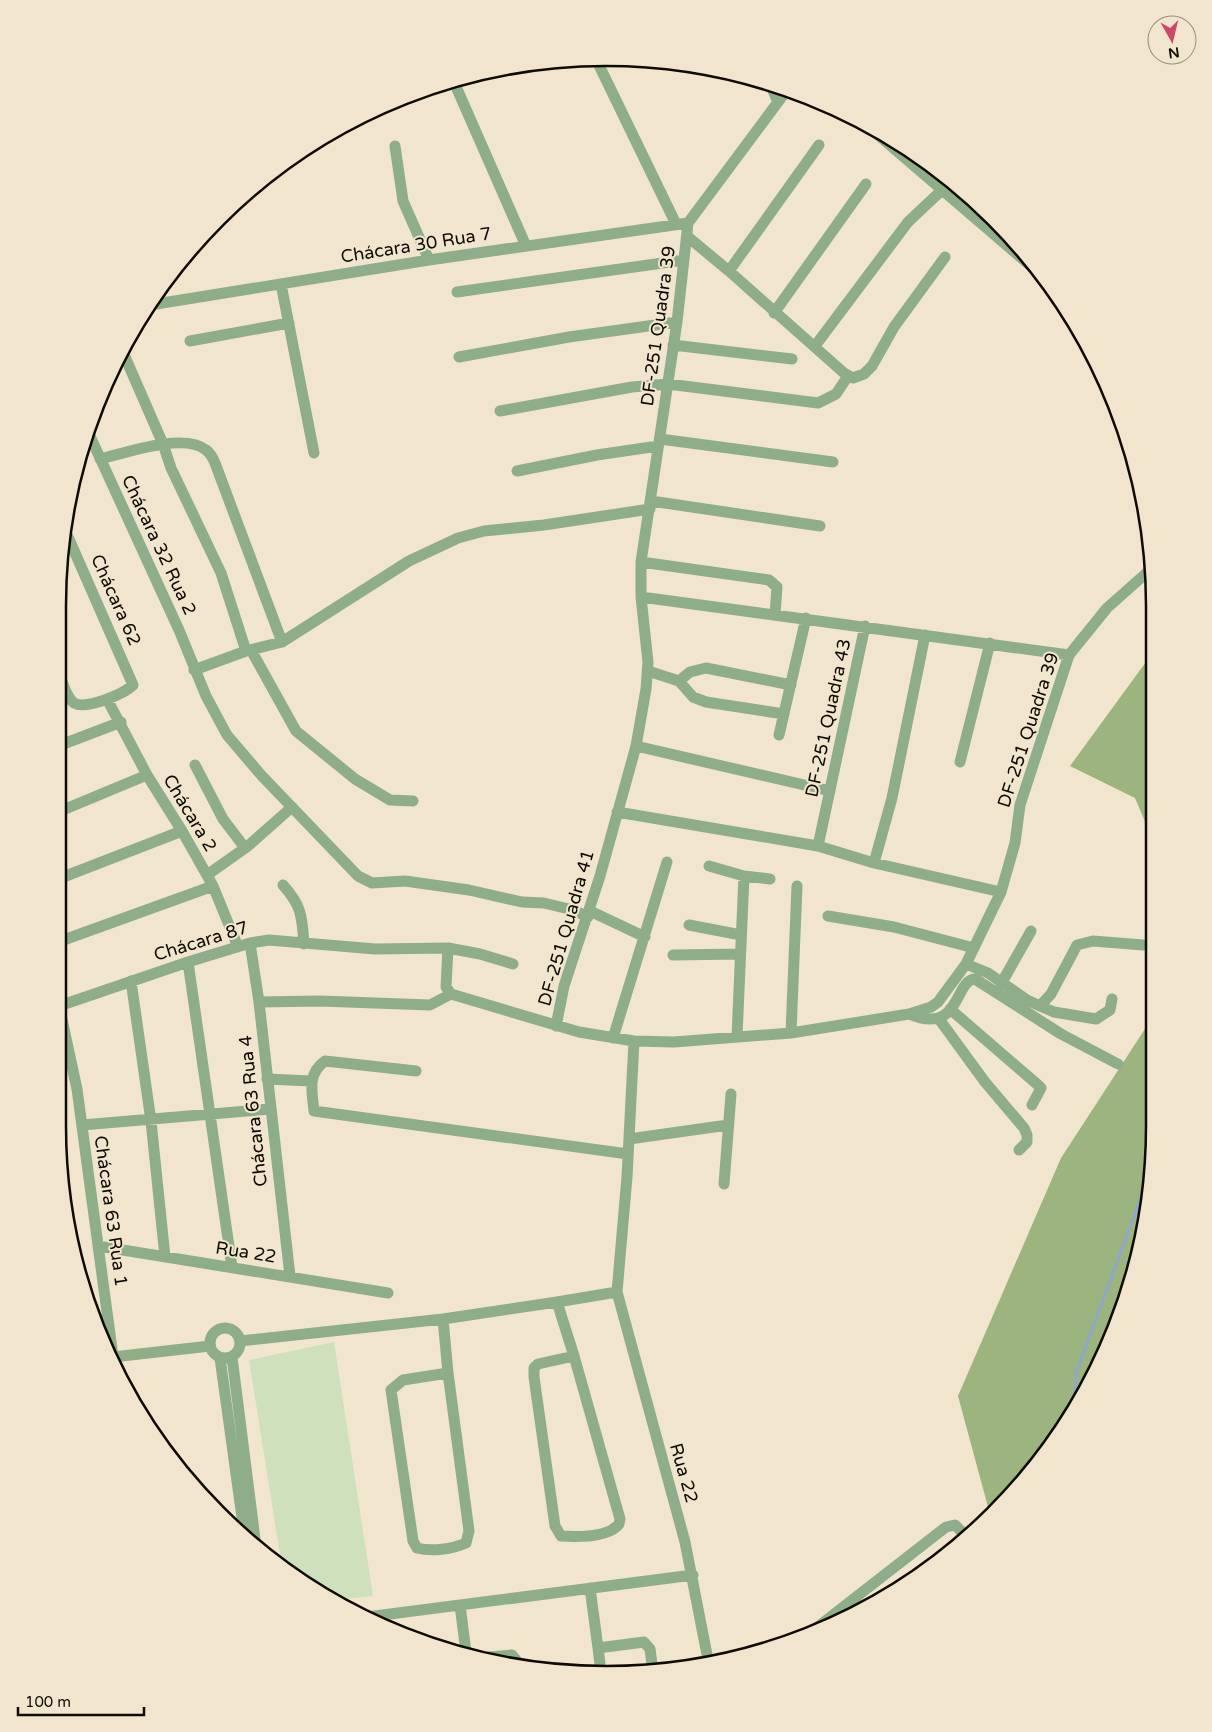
<svg xmlns="http://www.w3.org/2000/svg" width="1212" height="1732" font-family="'Varela Round',sans-serif">
<rect width="100%" height="100%" fill="#f1e6cd"/>
<!-- green -->
<path fill="#cfe0bc" d="M334,1342L373,1596L336,1600L302,1582L282,1567L249,1360Z"/>
<!-- forest -->
<path fill="#9cb47d" d="M1154,651V843L1135,798L1070,766Z
M1154,1015V1126L1144,1233L1113,1336L1062,1431L1004,1502L988,1507L958,1396L1061,1158Z"/>
<g fill="none" stroke-linecap="round" stroke-linejoin="round">
<!-- stream -->
<path stroke="#8da6d9" stroke-width="2.5" d="M1074,1409L1076,1373L1137,1208L1151,1160"/>
<!-- minor -->
<path stroke="#8eae89" stroke-width="11" d="M596,59L676,224
M454,82L526,246
M771,86L778,102
M869,127L1039,273
M395,146L403,201L429,260
M688,237L729,271L844,373L853,378L864,374L872,366L894,327L945,257
M729,271L819,145
M281,284L314,453
M457,292L684,260
M150,305L429,260L688,223
M774,313L866,184
M190,341L289,323
M673,345L792,359
M815,346L908,222L942,190
M122,350L163,444L171,468L221,573L246,651
M459,357L569,337L677,322
M500,411L632,387L668,384L818,403L836,394L848,376
M90,436L179,630L206,696L227,735L262,776L358,876L372,883L405,881L469,890L522,902L544,903L573,910L588,917
M660,439L833,462
M100,459C125,453 184,432 206,450C210,453 213,458 215,463L282,642
M517,471L597,455L658,446
M651,501L820,526
M641,562L769,580L777,587L775,614
M641,597L1069,655
M251,650L296,731L355,779L390,800L413,801
M58,668C61,678 65,696 74,703C86,710 124,694 133,685L65,530
M194,670L246,651L282,642L409,561L458,538L484,531L544,525L650,509
M648,671L679,681L693,697L706,702L784,714
M679,681L690,672L706,668L791,685
M107,699L147,775L182,831L213,886L238,947
M779,735L806,618
M58,746L121,722
M636,746L830,791
M960,762L990,643
M195,765L223,819L245,848
M58,812L147,775
M617,812L818,846L874,863L1001,892
M818,846L865,626
M874,863L892,798L925,635
M709,866L744,876L770,879
M207,875L248,846L292,807
M58,879L182,831
M283,885C302,906 302,917 304,944
M590,911L645,937
M828,916L894,927L974,948
M689,925L741,935
M58,942L213,886
M250,943L259,1002L290,1276
M673,955L740,954
M188,962L232,1267
M966,964L988,973L1027,1000L1040,1006L1051,994L1077,945L1093,941L1143,945
M131,981L151,1121L165,1257
M1001,984L1031,931
M451,994L579,1032L634,1041L674,1042L791,1033L909,1014L931,1007L938,1002L966,964L1001,892L1015,843L1020,805L1069,655L1107,608L1151,569
M58,1001L77,1089L114,1364
M259,1002L320,1001L430,1005L451,994L446,987L448,948
M59,1006L188,962L250,943L269,940L375,949L448,948L480,954L513,964
M1040,1006L1054,1012L1096,1019L1110,1010L1112,999
M950,1009L1038,1085L1041,1088L1032,1105
M909,1014C961,1036 954,980 975,979L1061,1034L1118,1064
M939,1019L985,1082L1024,1128L1027,1135V1142L1019,1150
M556,1026L564,986L600,876L636,746L646,689L648,662L641,597V562L677,322L688,223L787,90
M791,1033L797,886
M737,1036L744,876
M613,1038L667,862
M634,1041L627,1177L617,1292L685,1542L709,1665
M416,1071L325,1061C307,1074 312,1091 314,1111L628,1154
M267,1079L311,1081
M82,1125L270,1109
M629,1139L728,1125
M724,1184L731,1094
M98,1246L388,1293
M557,1302L617,1292
M443,1319L448,1373
M210 1343a15 15 0 1 1 30 0a15 15 0 1 1-30 0Z
M240,1341L443,1319L557,1302L574,1356
M574,1356L620,1519L619,1524C608,1538 577,1537 561,1536L555,1526L534,1377V1368L538,1364Z
M113,1357L210,1346
M232,1357L256,1547
M220,1358L245,1539
M448,1373L469,1531L466,1543C452,1549 432,1552 417,1548L413,1541L391,1390L403,1380Z
M590,1588L598,1648
M460,1605L466,1652
M367,1617L693,1575
M815,1629L946,1527L955,1525L967,1537
M489,1657L512,1655L521,1666
M601,1672L598,1648L644,1642L650,1649L653,1672"/>
</g>
<g text-anchor="middle" dominant-baseline="central" stroke-width="4" stroke-linejoin="round" paint-order="stroke">
<!-- street labels -->
<g font-size="18" fill="#0f0b04" stroke="#f1e6cd">
<text transform="translate(416 245) rotate(-9)">Chácara 30 Rua 7</text>
<text transform="translate(658 326) rotate(-82)">DF-251 Quadra 39</text>
<text transform="translate(159 545) rotate(65)">Chácara 32 Rua 2</text>
<text transform="translate(116 600) rotate(66)">Chácara 62</text>
<text transform="translate(828 718) rotate(-78)">DF-251 Quadra 43</text>
<text transform="translate(1028 730) rotate(-72)">DF-251 Quadra 39</text>
<text transform="translate(190 813) rotate(59)">Chácara 2</text>
<text transform="translate(566 928) rotate(-74)">DF-251 Quadra 41</text>
<text transform="translate(201 941) rotate(-17)">Chácara 87</text>
<text transform="translate(253 1111) rotate(-96)">Chácara 63 Rua 4</text>
<text transform="translate(111 1211) rotate(82)">Chácara 63 Rua 1</text>
<text transform="translate(246 1252) rotate(9)">Rua 22</text>
<text transform="translate(684 1473) rotate(74)">Rua 22</text>
</g>
</g>
<!-- crop -->
<path d="M0 0H1212V1732H0ZM606 66H606A540 540 0 0 1 1146 606V1126A540 540 0 0 1 606 1666H606A540 540 0 0 1 66 1126V606A540 540 0 0 1 606 66Z" fill="#f1e6cd" fill-rule="evenodd"/>
<path fill="none" stroke="#0f0b04" stroke-width="2.5" d="M606 66H606A540 540 0 0 1 1146 606V1126A540 540 0 0 1 606 1666H606A540 540 0 0 1 66 1126V606A540 540 0 0 1 606 66Z"/>
<!-- north arrow -->
<g transform="translate(1172 40) rotate(172)"><circle r="24" fill="#f1e6cd" stroke="#978e7d"/>
<path d="M0-4L9 19L0 12L-9 19Z" fill="#d3446a"/>
<text y="-8" font-size="14" font-weight="bold" text-anchor="middle" fill="#0f0b04">N</text>
</g>
<!-- scale -->
<path d="M18 1707v8h126v-8" fill="none" stroke="#0f0b04" stroke-width="2.5"/>
<text x="25" y="1707" font-size="15" fill="#0f0b04" stroke="#f1e6cd" stroke-width="4" paint-order="stroke">100 m</text>
</svg>
